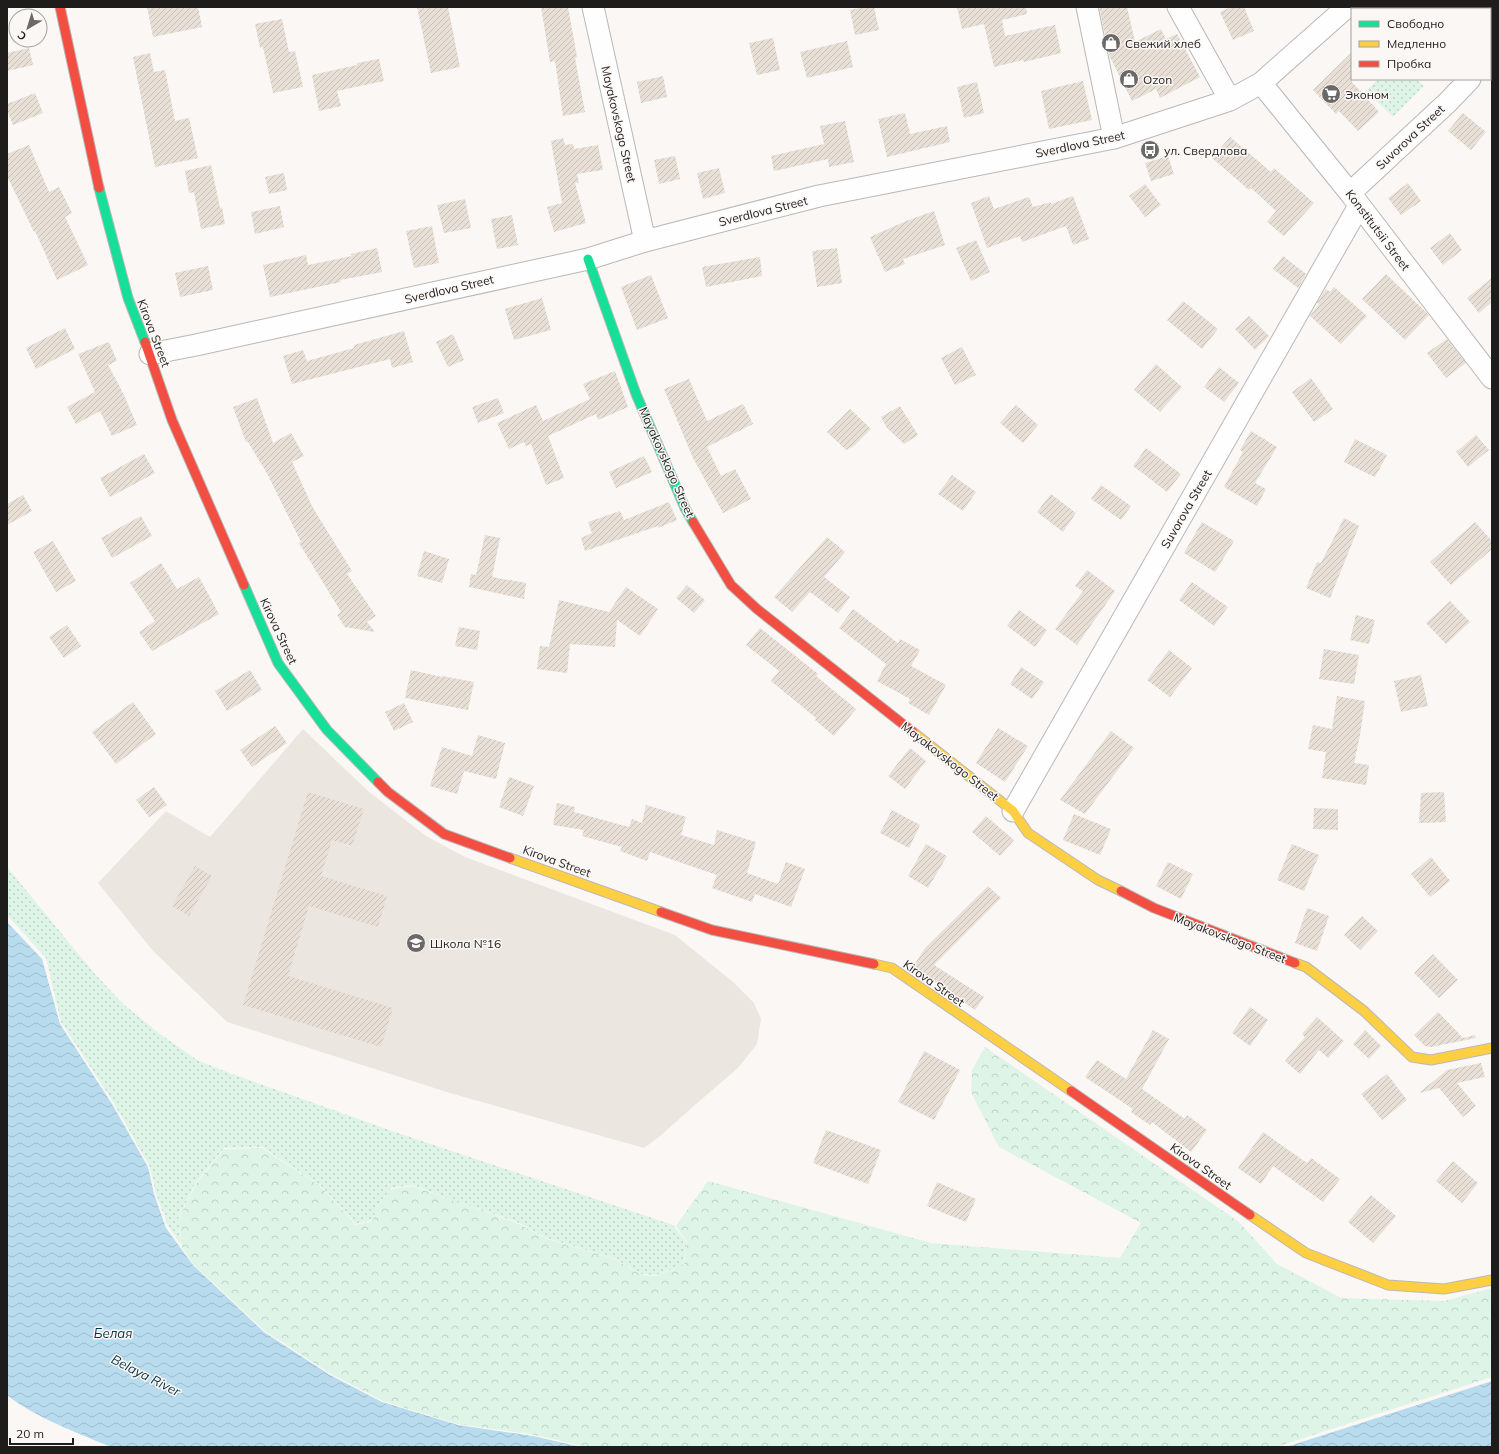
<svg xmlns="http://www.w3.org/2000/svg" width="1499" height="1454" font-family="Mulish,sans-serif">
<defs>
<pattern id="grass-dots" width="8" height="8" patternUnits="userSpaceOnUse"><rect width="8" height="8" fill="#def4e7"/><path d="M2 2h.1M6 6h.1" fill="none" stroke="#bed1c6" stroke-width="1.8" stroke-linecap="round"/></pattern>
<pattern id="forest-crowns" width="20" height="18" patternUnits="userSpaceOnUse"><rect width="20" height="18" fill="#def4e7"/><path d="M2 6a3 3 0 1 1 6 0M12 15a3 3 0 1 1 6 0" fill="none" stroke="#bed1c6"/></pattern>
<pattern id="water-waves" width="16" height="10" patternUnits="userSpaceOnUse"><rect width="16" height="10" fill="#b8dbee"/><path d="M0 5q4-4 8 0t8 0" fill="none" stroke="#9ebccc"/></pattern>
<pattern id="building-hatch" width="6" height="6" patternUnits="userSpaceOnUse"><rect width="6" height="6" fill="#e8dfd7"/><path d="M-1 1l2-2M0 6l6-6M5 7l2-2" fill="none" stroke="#c7bfb8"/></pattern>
</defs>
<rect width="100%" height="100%" fill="#faf7f5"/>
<!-- built -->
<path fill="#ece6e0" d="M303,729L368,791L426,836L465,857L675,935L733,982L754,1003L761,1019L757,1044L738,1068L696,1104L659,1137L644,1148L450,1093L227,1022L153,951L98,883L166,811L210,837Z"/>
<!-- grass -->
<path fill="url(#grass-dots)" d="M1378,79H1416L1424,86L1393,117L1366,91Z
M7,867L94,973L123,1004L160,1034L197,1060L224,1071L395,1132L673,1225L687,1243L683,1265L656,1275L641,1274L613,1258L546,1238L517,1222L455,1201L412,1185L391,1188L381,1202L372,1220L356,1224L321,1186L262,1147L224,1148L195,1184L178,1219L181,1245L168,1226L156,1194L150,1167L112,1100L61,1022L46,958L7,915Z"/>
<!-- forest -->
<path fill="url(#forest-crowns)" d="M985,1047L1239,1222L1277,1264L1341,1298L1444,1301L1492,1288V1377L1276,1447H588L530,1434L457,1424L383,1401L331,1374L265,1331L193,1264L182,1247L178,1220L196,1184L224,1149L262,1148L320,1186L356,1225L372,1221L381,1202L391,1189L412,1186L517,1223L547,1239L612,1258L642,1275L656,1276L684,1264L687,1242L676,1226L708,1181L931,1243L1120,1258L1141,1223L999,1147L971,1092L972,1070Z"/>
<!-- water -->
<path fill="url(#water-waves)" d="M7,922L42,959L60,1024L112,1104L148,1167L154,1194L166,1228L193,1265L264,1332L330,1375L382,1402L458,1425L533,1436L581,1447H111C78,1433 34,1417 7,1395Z
M1492,1381V1447H1286Z"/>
<!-- building -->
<path fill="url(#building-hatch)" d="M147,7H198L202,27L153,37Z
M417,7H448L460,67L431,73Z
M541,7H568L577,57L575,58L585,112L563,116L555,61L550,62Z
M865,7H874L879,30L855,35L850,10Z
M957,7H1026L1027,14L1002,20L1005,36L1055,25L1061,53L1024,62L1023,60L994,67L984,24L962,29Z
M1099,7H1127L1135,42L1161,29L1166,39L1177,34L1200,77L1160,98L1156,89L1132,101L1110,57Z
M1231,7H1244L1254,31L1233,40L1220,12Z
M282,19L289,52L295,51L303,87L273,93L263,47L260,48L255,24Z
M773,38L780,70L757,75L749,43Z
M847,41L853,67L807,78L800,52Z
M29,48L33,65L7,71V53Z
M1352,52V82L1379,112L1358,131L1339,111L1336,114L1313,90Z
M150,53L154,72L165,70L175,121L189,118L198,158L155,167L133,57Z
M379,59L384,81L337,91L341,106L319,111L312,75L357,65V63Z
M663,76L667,97L641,103L637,82Z
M1083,81L1092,120L1049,129L1041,91Z
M977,82L984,113L964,118L957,87Z
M35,93L43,113L13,125L7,110V104Z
M905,113L910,134L947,126L950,142L887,157L878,119Z
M1463,113L1486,132L1471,150L1448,131Z
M845,121L854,162L829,167L828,159L774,171L771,156L824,144L820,126Z
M1230,137L1271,172L1274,168L1314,203L1284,236L1267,222L1276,211L1251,188L1249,190L1212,158Z
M563,138L565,145L573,144L574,149L598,145L603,170L577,174L579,183H575L586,223L554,232L547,207L562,203L551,141Z
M29,145L49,192L59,187L72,213L65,217L88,265L57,280L35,231L34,232L7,176V154Z
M675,156L680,179L659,184L654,160Z
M1168,156L1174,174L1151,181L1145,163Z
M211,165L220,208L222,207L225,224L201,229L194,192L189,193L185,171Z
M719,168L725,193L703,199L697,173Z
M284,173L287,190L269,194L265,177Z
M1408,183L1421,201L1401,215L1388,198Z
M1145,184L1161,205L1145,217L1129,196Z
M989,196L994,209L1029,197L1033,207L1051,202V204L1073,196L1089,239L1073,245L1066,226L1022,242L1020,236L987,248L971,203Z
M465,199L471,228L444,233L437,205Z
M280,206L284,227L255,234L251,212Z
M934,211L945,245L903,259L905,264L885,272L870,237L906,221Z
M512,215L518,245L497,249L491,219Z
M432,226L439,263L414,268L406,231Z
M1450,233L1462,250L1443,265L1430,248Z
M976,240L990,272L971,281L956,248Z
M377,248L382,272L340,280L341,282L270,297L263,265L306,255L308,265L352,256L351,254Z
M837,248L842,283L817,287L812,251Z
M1283,256L1306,274L1298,288L1273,269Z
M760,257L762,276L706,287L702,267Z
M208,266L213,290L180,297L175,273Z
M1386,274L1429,315L1405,340L1362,299Z
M651,275L668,318L637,330L621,287Z
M1492,278V302L1479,313L1467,298Z
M1334,287L1367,316L1341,344L1310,316L1319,304L1317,303L1326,289L1330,292Z
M542,298L551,330L514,340L505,309Z
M1183,301L1218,329L1202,349L1167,320Z
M1249,316L1269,336L1255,350L1235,329Z
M65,328L75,349L36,369L26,348Z
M404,331L413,362L392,368L390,359L292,384L283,356L303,350L307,361L354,348V345Z
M453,334L464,360L448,367L436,342Z
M1447,339L1466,363L1446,378L1427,353Z
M109,342L117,361L108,365L122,391L137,425L112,436L100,411L76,424L67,407L95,392L78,354Z
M962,347L976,375L955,385L941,358Z
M1156,364L1182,387L1160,412L1134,390Z
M1219,367L1239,383L1224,402L1204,387Z
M615,371L628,407L598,420L596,414L548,436L564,478L546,485L531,444L526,446L524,442L509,449L497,423L536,405L543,421L590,399L583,384Z
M1311,378L1333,409L1314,422L1292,392Z
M689,379L707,421L743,404L753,424L707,447L721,476L735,469L751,499L723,513L693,458L664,389Z
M257,398L273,443L291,433L304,456L292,462L313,508L352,571L347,574L376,616L367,622L375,632L345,627L337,615L341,612L299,543L301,542L268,475L248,442H246L233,407Z
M498,398L504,413L478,423L472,407Z
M1016,405L1038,425L1023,443L1000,423Z
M900,406L918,435L904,444L887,428L881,417Z
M850,409L871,429L854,446L846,450L827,432Z
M1251,431L1277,447L1255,483L1266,489L1257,506L1224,487L1243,452L1240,450Z
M1476,435L1489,450L1468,467L1456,452Z
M1355,439L1387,455L1375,477L1344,462Z
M1146,448L1181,474L1167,492L1133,466Z
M144,454L155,473L110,497L100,478Z
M644,456L652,472L616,488L609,472Z
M952,475L976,492L963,511L938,494Z
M1101,485L1131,506L1121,520L1091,499Z
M1051,494L1076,513L1063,532L1037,512Z
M23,495L32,511L7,525V504Z
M669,502L677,520L658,528V526L585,551L581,538L592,533L588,522L620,511L624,520Z
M141,516L152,536L112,558L101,538Z
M1344,518L1359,526L1330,598L1306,588L1317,562L1321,563Z
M1202,522L1234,541L1215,572L1184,553Z
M1475,522L1492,541V549L1451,585L1430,562Z
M485,535L500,538L492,577L526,583L524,599L469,587L471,574L476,575Z
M827,537L845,552L824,577L850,597L838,613L810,592L792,612L774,597Z
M53,541L76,581L56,592L33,552Z
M424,551L449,559L442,583L417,576Z
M161,563L177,589L199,577L219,614L152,651L139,632L155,621L130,583Z
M1087,570L1115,591L1077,645L1055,629L1083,591L1075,586Z
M1192,582L1228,607L1214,626L1179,600Z
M687,585L705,600L694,613L676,598Z
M626,587L658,609L640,636L617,620L615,647L570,644L567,673L537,669L540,646L549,647L559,600L609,612Z
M1450,601L1470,622L1446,644L1426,623Z
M853,609L898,643L900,639L920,650L911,666L946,685L929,715L908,703L910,699L877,681L886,664L839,628Z
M1019,610L1047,630L1035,647L1007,626Z
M1356,615L1375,620L1369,644L1350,640Z
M67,625L81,646L64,658L49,637Z
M459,627L480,631L477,650L455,646Z
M760,628L818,674L816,676L856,709L834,736L815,720L816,718L771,681L779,671L746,645Z
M1324,649L1359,655L1354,684L1319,679Z
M1169,650L1192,668L1170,697L1147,680Z
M1021,667L1044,682L1032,699L1010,684Z
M250,670L262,690L227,711L215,691Z
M411,670L442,677V676L474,682L468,710L405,698Z
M1421,675L1428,706L1401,712L1394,681Z
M1337,696L1365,701L1360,735L1354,763L1369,765L1366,785L1322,778L1326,752L1308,749L1313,725L1332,729Z
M133,702L156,734L116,764L92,732Z
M404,703L413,722L394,731L385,712Z
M275,726L287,743L252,767L240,750Z
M998,728L1028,746L1005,782L976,763Z
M1111,731L1134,748L1085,814L1060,800Z
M478,735L505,743L496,779L464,771L457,794L430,786L442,747L472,756Z
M910,748L926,761L905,789L888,776Z
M509,777L534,786L523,816L499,807Z
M154,787L167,805L149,817L136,800Z
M308,792L364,809L352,846L332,840L321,876L387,896L378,927L309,906L288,976L393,1008L381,1047L243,1005Z
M1444,792L1446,822L1419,823L1421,793Z
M557,803L575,807L574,812L629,827L632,819L642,823L646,805L686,817L681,835L714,845L717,830L756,842L747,873L778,884L786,862L805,869L791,907L755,894L752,902L712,888L717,875L650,852L647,861L620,851L622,847L582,836L584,830L553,825Z
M1314,808L1338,809V830L1313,829Z
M892,810L920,825L909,848L880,833Z
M1074,814L1111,829L1100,855L1063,840Z
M986,816L1014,840L1000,856L972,832Z
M926,844L947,856L928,888L908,876Z
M1292,844L1319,855L1304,891L1277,880Z
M1431,857L1450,881L1430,897L1411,874Z
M1168,862L1193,874L1181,899L1156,886Z
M195,866L212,876L189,916L172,906Z
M988,886L1001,898L934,965L984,997L975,1010L913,967L925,948Z
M1307,908L1329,916L1317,951L1295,943Z
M1362,916L1378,931L1360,950L1344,935Z
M1433,954L1458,980L1439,998L1414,973Z
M1250,1007L1268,1020L1250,1046L1232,1033Z
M1438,1012L1463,1038L1475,1035L1476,1038L1431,1047L1425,1046L1414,1035Z
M1317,1017L1344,1041L1328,1058L1319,1050L1300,1074L1285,1061L1305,1037L1302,1034Z
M1153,1030L1169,1039L1142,1089L1185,1119L1187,1115L1207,1130L1191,1152L1152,1122L1150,1125L1131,1112L1133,1109L1085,1077L1097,1060L1126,1079Z
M1365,1030L1381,1046L1369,1059L1353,1044Z
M924,1051L960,1070L934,1120L898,1102Z
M1481,1063L1485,1077L1457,1083L1476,1106L1463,1117L1439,1088L1419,1093L1447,1070Z
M1387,1074L1407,1100L1382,1120L1361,1094Z
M826,1130L881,1150L868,1184L813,1163Z
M1263,1132L1307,1163L1311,1158L1340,1179L1323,1202L1273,1166L1261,1184L1238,1168Z
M1453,1161L1478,1183L1462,1203L1436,1181Z
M937,1182L976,1199L966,1222L927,1206Z
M1371,1195L1396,1216L1373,1243L1348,1222Z"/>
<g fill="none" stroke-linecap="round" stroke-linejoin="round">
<!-- street casing -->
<g stroke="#bab8b7" stroke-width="23">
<path id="street" d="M593,7L645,241
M1087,7L1114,138
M1178,7L1230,100
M1490,58L1492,56
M1261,83L1350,193L1492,378
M1350,193L1448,102L1470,79
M150,354L196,345L588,259L645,241L819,196L1114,138L1230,100L1261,83L1347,7
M1013,811L1359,206"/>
</g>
<!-- fast casing -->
<g stroke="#bab8b7" stroke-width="11">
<path id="fast" d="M99,188L128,298L145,342
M588,259L636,394L685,508L693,522
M244,585L278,663L327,730L378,782"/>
</g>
<!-- slow casing -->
<g stroke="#bab8b7" stroke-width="11">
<path id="slow" d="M913,732L1013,811L1028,833L1098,880L1121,891
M510,858L661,912
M1295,963L1306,967L1364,1011L1412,1057L1431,1060L1492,1048
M874,964L892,968L1071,1091
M1250,1215L1306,1253L1388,1285L1444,1289L1492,1280"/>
</g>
<!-- jam casing -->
<g stroke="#bab8b7" stroke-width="11">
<path id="jam" d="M60,7L99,188
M145,342L172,420L244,585
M693,522L731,585L757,609L913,732
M378,782L388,792L444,834L510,858
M1121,891L1154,908L1295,963
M661,912L712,930L874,964
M1071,1091L1250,1215"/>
</g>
<!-- street -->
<use href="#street" stroke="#fefefe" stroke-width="21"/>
<!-- fast -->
<use href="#fast" stroke="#16e098" stroke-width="9"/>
<!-- slow -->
<use href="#slow" stroke="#ffcf43" stroke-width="9"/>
<!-- jam -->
<use href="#jam" stroke="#f24e42" stroke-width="9"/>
</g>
<!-- icons -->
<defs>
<g id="shop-disc" transform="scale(1)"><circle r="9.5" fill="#6b6968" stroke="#fbf7f4"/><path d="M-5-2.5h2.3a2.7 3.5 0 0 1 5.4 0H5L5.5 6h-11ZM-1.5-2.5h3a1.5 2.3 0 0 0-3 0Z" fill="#fff"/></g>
<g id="supermarket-disc" transform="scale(1)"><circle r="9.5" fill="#6b6968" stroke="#fbf7f4"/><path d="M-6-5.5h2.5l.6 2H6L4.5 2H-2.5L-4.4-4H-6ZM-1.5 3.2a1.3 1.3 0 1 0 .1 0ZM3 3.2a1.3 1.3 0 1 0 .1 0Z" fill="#fff"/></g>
<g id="bus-disc" transform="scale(1)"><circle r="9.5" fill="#6b6968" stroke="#fbf7f4"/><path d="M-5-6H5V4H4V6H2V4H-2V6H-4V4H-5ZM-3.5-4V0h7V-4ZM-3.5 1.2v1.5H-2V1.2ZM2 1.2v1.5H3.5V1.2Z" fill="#fff"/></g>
<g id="school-disc" transform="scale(1)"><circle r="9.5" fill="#6b6968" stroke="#fbf7f4"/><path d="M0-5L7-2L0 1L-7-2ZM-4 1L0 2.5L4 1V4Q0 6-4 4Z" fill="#fff"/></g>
</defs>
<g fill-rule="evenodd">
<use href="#shop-disc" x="1111" y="43"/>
<use href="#shop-disc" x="1129" y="79"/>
<use href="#supermarket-disc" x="1331" y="94"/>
<use href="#bus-disc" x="1150" y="150"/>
<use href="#school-disc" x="416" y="943"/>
</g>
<g text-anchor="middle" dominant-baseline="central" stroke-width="3" stroke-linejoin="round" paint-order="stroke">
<!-- poi labels -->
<g font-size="12" fill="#1e1d1c" stroke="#fbf7f4" text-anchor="start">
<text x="1125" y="43">Свежий хлеб</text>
<text x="1143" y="79">Ozon</text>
<text x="1345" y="94">Эконом</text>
<text x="1164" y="150">ул. Свердлова</text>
<text x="430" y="943">Школа №16</text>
</g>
<!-- street labels -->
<g font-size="12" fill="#1e1d1c" stroke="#fbf7f4">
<text transform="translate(619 124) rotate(77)">Mayakovskogo Street</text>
<text transform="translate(1410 137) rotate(-43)">Suvorova Street</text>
<text transform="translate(1080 144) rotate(-12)">Sverdlova Street</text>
<text transform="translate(763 211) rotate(-14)">Sverdlova Street</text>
<text transform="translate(1378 230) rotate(53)">Konstitutsii Street</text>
<text transform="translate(449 289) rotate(-13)">Sverdlova Street</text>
<text transform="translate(154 333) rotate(69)">Kirova Street</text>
<text transform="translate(667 462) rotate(66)">Mayakovskogo Street</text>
<text transform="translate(1186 509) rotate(-60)">Suvorova Street</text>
<text transform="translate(279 631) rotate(65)">Kirova Street</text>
<text transform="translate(950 761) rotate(38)">Mayakovskogo Street</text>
<text transform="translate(557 861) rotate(20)">Kirova Street</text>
<text transform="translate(1230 938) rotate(21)">Mayakovskogo Street</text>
<text transform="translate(934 983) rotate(35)">Kirova Street</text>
<text transform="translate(1201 1166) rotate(35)">Kirova Street</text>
</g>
<!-- water labels -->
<g font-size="13" font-style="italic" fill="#043144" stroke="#fbf7f4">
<text x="113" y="1333">Белая</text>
<text transform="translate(146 1375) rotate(27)">Belaya River</text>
</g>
</g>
<!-- border -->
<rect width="1499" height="1454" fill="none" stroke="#1e1d1c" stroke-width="16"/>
<!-- legend -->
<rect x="1351" y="8" width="140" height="72" fill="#fbf7f4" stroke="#a3a09e"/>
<rect x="1359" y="21" width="20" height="6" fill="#16e098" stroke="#a3a09e"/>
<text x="1387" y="28" font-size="12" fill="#1e1d1c">Свободно</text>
<rect x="1359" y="41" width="20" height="6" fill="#ffcf43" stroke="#a3a09e"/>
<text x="1387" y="48" font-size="12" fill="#1e1d1c">Медленно</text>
<rect x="1359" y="61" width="20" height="6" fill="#f24e42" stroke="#a3a09e"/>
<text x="1387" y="68" font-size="12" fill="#1e1d1c">Пробка</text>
<!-- north arrow -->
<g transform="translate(28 28) rotate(218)"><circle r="19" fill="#fbf7f4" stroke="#a3a09e"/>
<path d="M0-3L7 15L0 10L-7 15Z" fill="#6b6968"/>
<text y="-6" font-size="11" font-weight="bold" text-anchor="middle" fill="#1e1d1c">С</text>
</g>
<!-- scale -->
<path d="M10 1438v6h63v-6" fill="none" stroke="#1e1d1c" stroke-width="2"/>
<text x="16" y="1438" font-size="12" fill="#1e1d1c" stroke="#fbf7f4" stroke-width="3" paint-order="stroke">20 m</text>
</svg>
